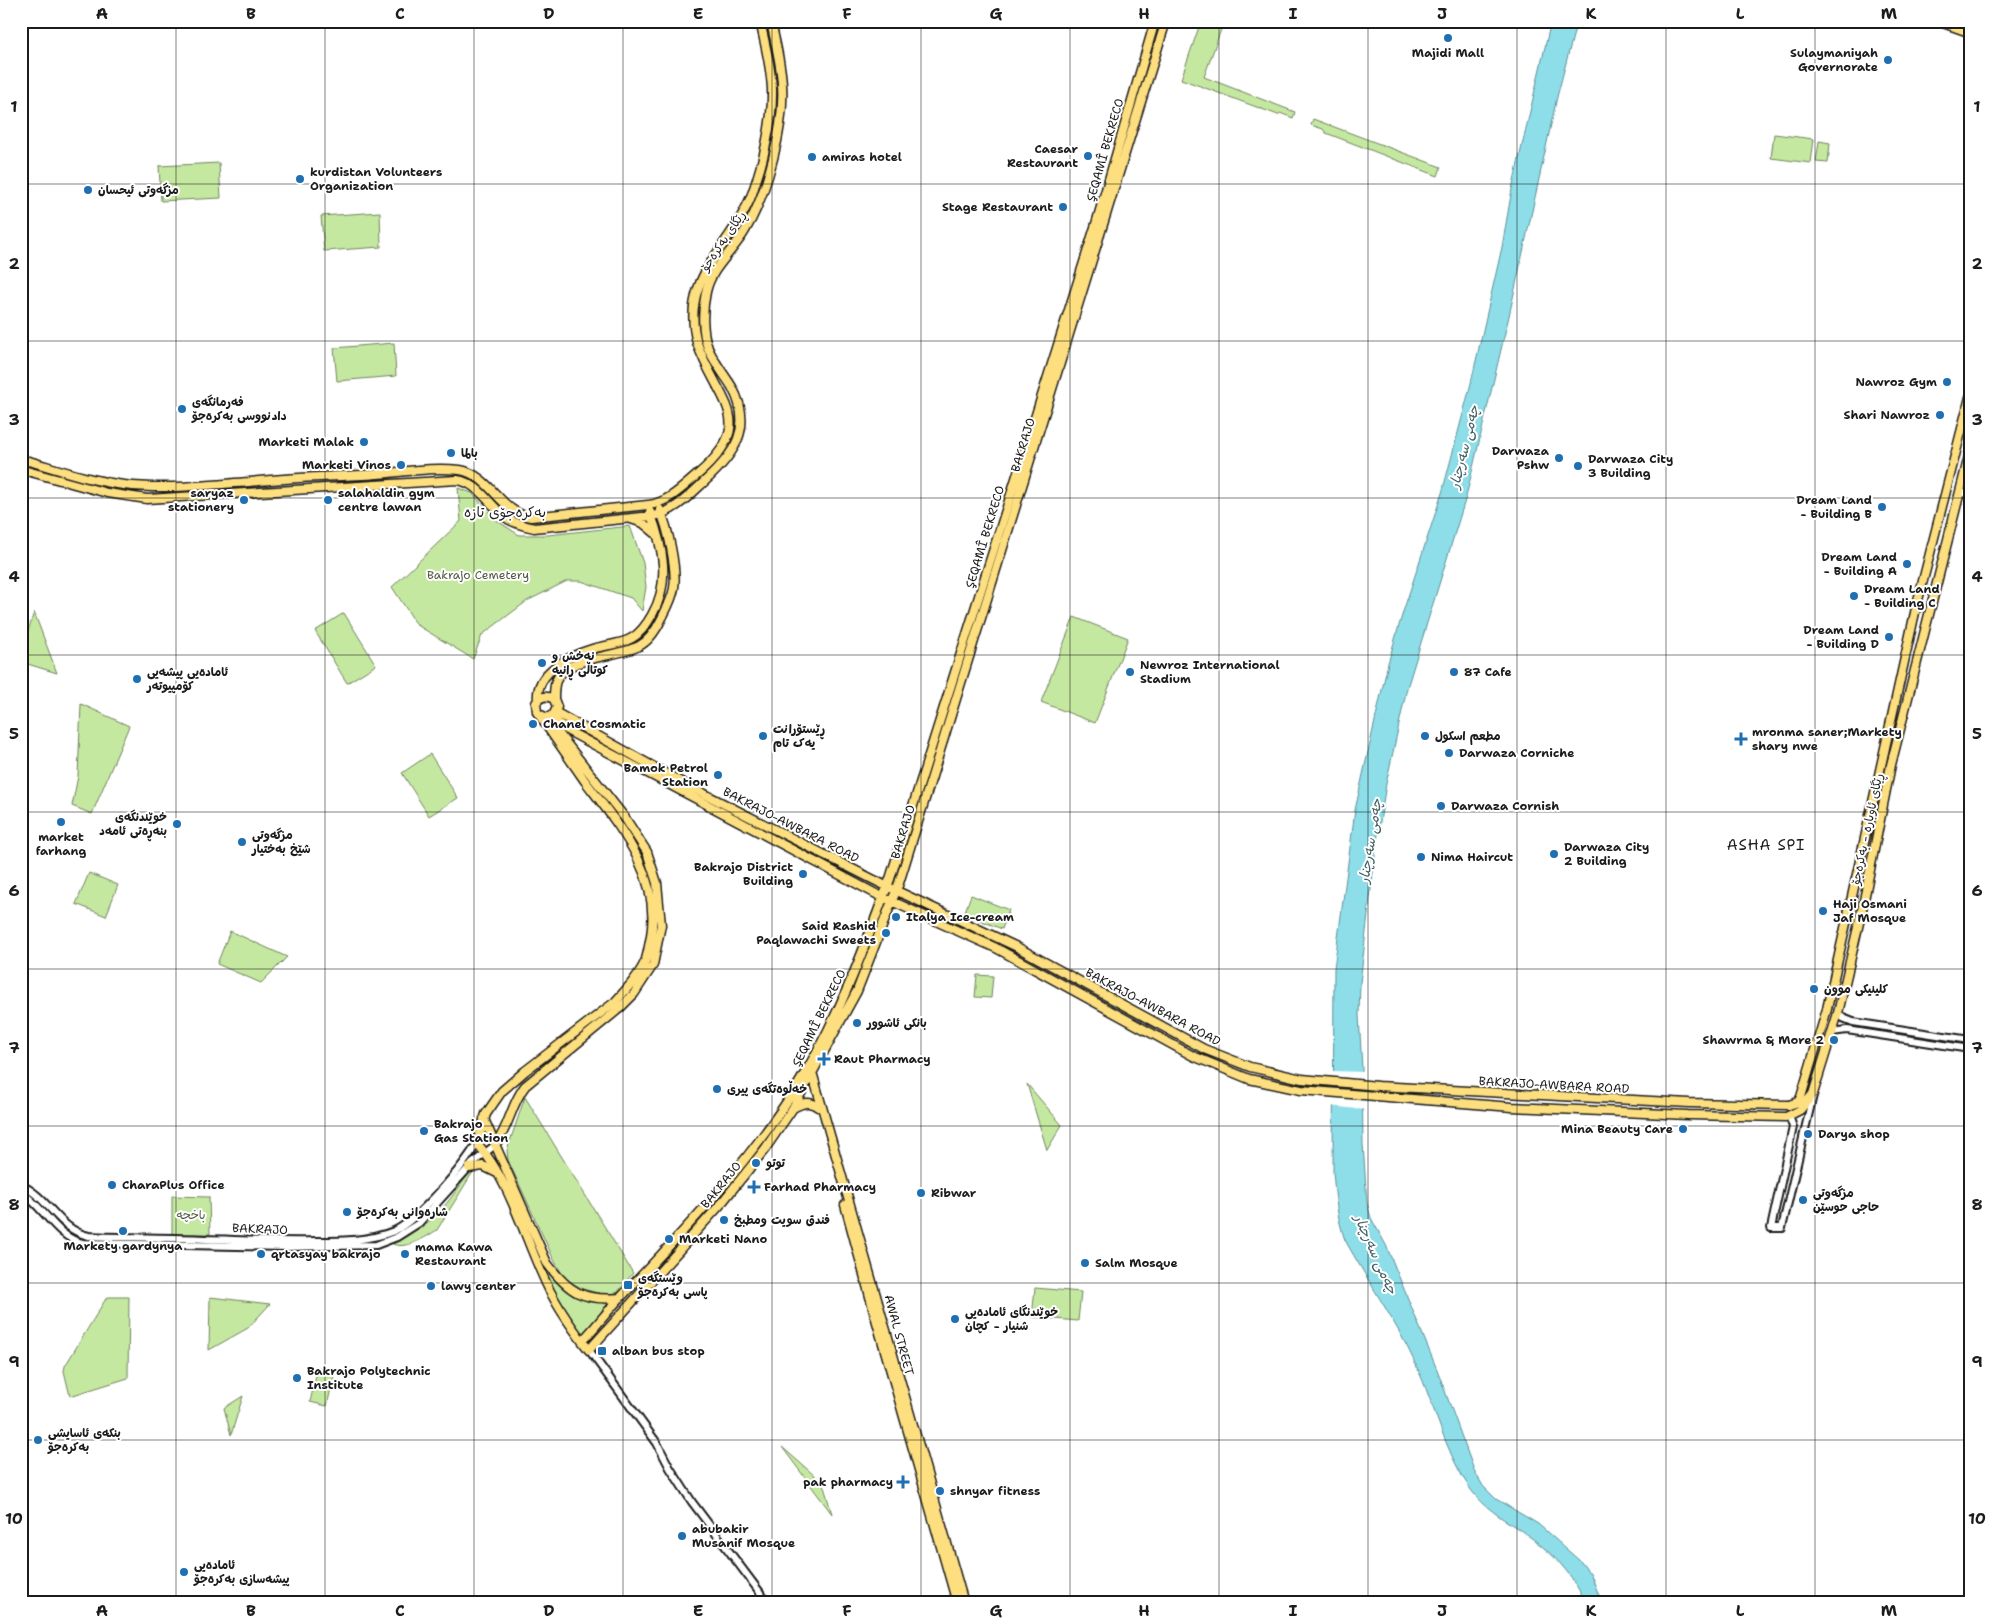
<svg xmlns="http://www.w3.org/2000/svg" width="1991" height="1624" font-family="'Shantell Sans','Playpen Sans Arabic',sans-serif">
<rect width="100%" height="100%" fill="#fff"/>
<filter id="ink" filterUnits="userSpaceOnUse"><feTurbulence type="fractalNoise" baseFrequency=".02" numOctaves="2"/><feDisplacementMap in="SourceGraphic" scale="10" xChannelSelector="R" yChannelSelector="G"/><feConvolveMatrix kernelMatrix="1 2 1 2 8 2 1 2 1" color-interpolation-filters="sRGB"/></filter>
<g filter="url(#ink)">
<!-- green -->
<path fill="#c5e8a1" stroke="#70825e" d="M1201,21H1224L1204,77L1295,112L1293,118L1280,113L1278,115L1181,79Z
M1313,119L1441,167L1438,176L1326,133L1323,129L1311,125Z
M1774,134L1814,139L1811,163L1771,158Z
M1819,141L1830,143L1828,163L1816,162Z
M219,163L221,198L161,201L159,166Z
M380,212L381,247L324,251L321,216Z
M394,343L396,376L337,381L334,348Z
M458,488L472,493L496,520L519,535H548L630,526L643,563L646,587L642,611L631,598L581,581H567L527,601L482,635L473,659L417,625L392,587L461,521Z
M34,612L57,673L21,662V654Z
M344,613L376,665L347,683L315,631Z
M1074,617L1128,638L1095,723L1041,702Z
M81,704L129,726L92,814L72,806L78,776Z
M430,754L458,798L429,816L402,773Z
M89,873L118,885L106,916L76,904Z
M971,895L1009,910L1002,929L964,914Z
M230,931L287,957L261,983L217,964Z
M977,975L993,976L991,998L975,997Z
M1027,1084L1062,1125L1047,1150Z
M525,1097L633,1273L617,1293L602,1294L583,1289L565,1279L554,1260L508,1160L507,1150Z
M476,1167L437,1230C426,1237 406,1250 393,1244C407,1234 423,1228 436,1215C451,1201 460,1182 476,1167Z
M172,1196L209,1197L210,1234H172Z
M544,1266C566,1295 576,1300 612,1303L582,1334L558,1299Z
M1035,1288L1081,1292L1078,1321L1032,1317Z
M107,1297H129L128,1378L70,1396L64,1371L65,1366Z
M210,1297L270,1304L248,1328L209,1350Z
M318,1367L335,1371L327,1406L310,1402Z
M243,1396L231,1435L224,1408Z
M782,1447L823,1483L832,1514Z"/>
<!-- water -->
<path fill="#8ddee9" stroke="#609097" d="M1551,21H1577L1557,97L1509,316L1466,497L1407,688L1386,784L1376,847L1360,983L1359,1015L1362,1069L1363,1144L1367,1203L1371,1218L1386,1245L1438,1372L1474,1470L1483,1486L1496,1499L1538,1524L1581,1562L1591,1575L1602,1603H1585C1572,1570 1546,1547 1517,1528C1500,1517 1484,1507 1471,1490C1445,1453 1435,1406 1416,1365C1396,1321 1368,1282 1345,1240C1337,1218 1335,1195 1333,1171L1334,968L1355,810L1388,663L1403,612L1442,493L1470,387L1502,247L1512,189Z"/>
<!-- pier -->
<path fill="#fff" d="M1331,1071L1365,1072L1366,1110L1330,1106Z"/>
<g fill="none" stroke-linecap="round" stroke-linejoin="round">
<!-- minor casing -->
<g stroke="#1c1c1c" stroke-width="10">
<path id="minor" d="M1961,492L1970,495
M1838,1013L1843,1018L1853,1022L1970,1040
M1832,1032L1847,1030L1970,1049
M1789,1116L1793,1127L1771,1228H1782L1813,1095
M21,1185C49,1197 58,1230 89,1236C128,1238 167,1237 206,1239C243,1240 279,1242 316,1241C343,1241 369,1241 394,1231C418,1220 464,1166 477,1143
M21,1192C44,1206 55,1237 83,1243L288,1247L376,1245L397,1237L419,1223L473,1163L495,1145
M589,1350L657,1443L670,1468L692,1502L768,1603"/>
</g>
<!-- major casing -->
<g stroke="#1c1c1c" stroke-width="11">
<path id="major" d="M21,463L29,461C60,470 92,481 124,485C165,490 207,485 249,482C286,478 324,477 362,475C394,474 428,466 460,470C491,475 501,514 531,517L648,505C667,503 682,488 696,476C761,421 718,403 697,343C679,276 731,249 752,194C763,163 773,122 772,89C771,66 765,44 760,21
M21,473L27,471L107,493L147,499L457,480C480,483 490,507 508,519C516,524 525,526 534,528L652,516C673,513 689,496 704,482C735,454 754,427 732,387C724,374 714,362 708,348C702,332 702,310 706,292C711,267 734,251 746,229C767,193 785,126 782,84C781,63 775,42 771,21
M631,519L643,523L655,533
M554,699C554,694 554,686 556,681C566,656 619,657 639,646C649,641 656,630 661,620C666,610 672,600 674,588C677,569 668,527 660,510
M538,700C535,672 569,656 592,649C604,645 620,645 632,638C641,633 647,624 652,615C671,582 663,547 650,512
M555,712L681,782L882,884L1017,947L1204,1049L1250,1067L1302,1079L1378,1086L1689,1103L1789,1105L1798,1102L1801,1097L1827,1009L1916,608L1970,397
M539,714L547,718L554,714L557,707L554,699C547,695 540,696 536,703L537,712C553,735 569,758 585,781C620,827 661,874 651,936C649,945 648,954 645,962C638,977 626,990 615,1002L525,1071L502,1091L486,1114L477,1143C509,1180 522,1230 542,1274C553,1301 571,1327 589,1350L720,1205L765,1149L793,1108L857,991L899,883L1166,21
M550,717L570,732L878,895L996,948L1193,1056L1249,1079L1301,1090L1512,1107L1688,1115L1786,1117L1800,1110L1813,1094L1838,1013L1862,910L1891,765L1970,452
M812,1072L964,1603
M793,1108C802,1103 810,1100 818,1107
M484,1119L547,1263C569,1293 584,1301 620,1298
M495,1145C509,1128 511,1104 525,1086L620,1008L634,994L653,965L661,925L657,883L647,852L625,818L548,720
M469,1168L483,1166L497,1173
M845,1205L878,1326L957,1603
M582,1341C596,1327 608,1310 622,1296C686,1229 750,1162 799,1083C838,1020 864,949 890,879L1096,224L1155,21"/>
</g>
<!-- highway casing -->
<g stroke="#1c1c1c" stroke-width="12">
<path id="highway" d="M1939,21L1970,32"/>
</g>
<!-- minor -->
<use href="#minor" stroke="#fff" stroke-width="6"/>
<!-- major -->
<use href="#major" stroke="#fddf80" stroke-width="8"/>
<!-- highway -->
<use href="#highway" stroke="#fddf80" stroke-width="9"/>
</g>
</g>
<!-- grid -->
<path fill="none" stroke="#1c1c1c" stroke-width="1" stroke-opacity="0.55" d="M176,21V1603M325,21V1603M474,21V1603M623,21V1603M772,21V1603M921,21V1603M1070,21V1603M1219,21V1603M1368,21V1603M1517,21V1603M1666,21V1603M1815,21V1603M21,184H1970M21,341H1970M21,498H1970M21,655H1970M21,812H1970M21,969H1970M21,1126H1970M21,1283H1970M21,1440H1970"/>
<!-- markers -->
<g fill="#1f6fb2" stroke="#fff" stroke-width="2">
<circle cx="1448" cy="38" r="5"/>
<circle cx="1888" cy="60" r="5"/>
<circle cx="1088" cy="156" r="5"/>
<circle cx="812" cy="157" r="5"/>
<circle cx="300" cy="179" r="5"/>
<circle cx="88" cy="190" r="5"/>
<circle cx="1063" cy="207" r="5"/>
<circle cx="1947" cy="382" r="5"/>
<circle cx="182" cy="409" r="5"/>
<circle cx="1940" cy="415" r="5"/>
<circle cx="364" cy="442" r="5"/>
<circle cx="451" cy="453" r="5"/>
<circle cx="1559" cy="458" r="5"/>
<circle cx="401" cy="465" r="5"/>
<circle cx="1578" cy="466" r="5"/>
<circle cx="244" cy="500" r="5"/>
<circle cx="328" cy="500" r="5"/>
<circle cx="1882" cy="507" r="5"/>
<circle cx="1907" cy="564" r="5"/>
<circle cx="1854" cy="596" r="5"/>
<circle cx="1889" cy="637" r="5"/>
<circle cx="542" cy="663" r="5"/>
<circle cx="1130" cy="672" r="5"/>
<circle cx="1454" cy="672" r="5"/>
<circle cx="137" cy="679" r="5"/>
<circle cx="533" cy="724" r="5"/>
<circle cx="763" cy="736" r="5"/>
<circle cx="1425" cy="736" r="5"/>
<path d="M1738.5 731.5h5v5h5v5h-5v5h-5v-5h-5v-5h5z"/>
<circle cx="1449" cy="753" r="5"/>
<circle cx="718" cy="775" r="5"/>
<circle cx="1441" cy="806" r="5"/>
<circle cx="61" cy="822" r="5"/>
<circle cx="177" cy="824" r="5"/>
<circle cx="242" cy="842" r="5"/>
<circle cx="1554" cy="854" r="5"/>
<circle cx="1421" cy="857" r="5"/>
<circle cx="803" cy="874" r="5"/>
<circle cx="1823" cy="911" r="5"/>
<circle cx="896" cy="917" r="5"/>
<circle cx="886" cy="933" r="5"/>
<circle cx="1814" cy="989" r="5"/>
<circle cx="857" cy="1023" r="5"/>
<circle cx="1834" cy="1040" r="5"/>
<path d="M821.5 1051.5h5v5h5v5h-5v5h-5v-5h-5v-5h5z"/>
<circle cx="717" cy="1089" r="5"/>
<circle cx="1683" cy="1129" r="5"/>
<circle cx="424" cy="1131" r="5"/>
<circle cx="1808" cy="1134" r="5"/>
<circle cx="756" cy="1163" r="5"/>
<circle cx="112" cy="1185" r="5"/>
<path d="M751.5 1179.5h5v5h5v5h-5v5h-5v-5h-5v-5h5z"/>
<circle cx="921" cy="1193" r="5"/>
<circle cx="1803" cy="1200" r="5"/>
<circle cx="347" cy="1212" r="5"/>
<circle cx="724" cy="1220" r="5"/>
<circle cx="123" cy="1231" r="5"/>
<circle cx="669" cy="1239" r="5"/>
<circle cx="261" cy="1254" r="5"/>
<circle cx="405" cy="1254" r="5"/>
<circle cx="1085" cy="1263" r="5"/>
<rect x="623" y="1280" width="10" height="10" rx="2.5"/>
<circle cx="431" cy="1286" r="5"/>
<circle cx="955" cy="1319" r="5"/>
<rect x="597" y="1346" width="10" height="10" rx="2.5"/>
<circle cx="297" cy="1378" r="5"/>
<circle cx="38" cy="1440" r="5"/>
<path d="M900.5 1474.5h5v5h5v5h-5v5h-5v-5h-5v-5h5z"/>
<circle cx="940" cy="1491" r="5"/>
<circle cx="682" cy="1536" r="5"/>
<circle cx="184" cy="1572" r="5"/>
</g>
<g text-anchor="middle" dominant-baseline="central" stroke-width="4" stroke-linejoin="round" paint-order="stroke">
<!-- poi labels -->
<g font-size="12" font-weight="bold" fill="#1c1c1c" stroke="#fff" text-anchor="start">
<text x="1448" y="53" text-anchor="middle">Majidi Mall</text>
<text x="1878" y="53" text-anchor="end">Sulaymaniyah<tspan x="1878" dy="14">Governorate</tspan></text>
<text x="1078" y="149" text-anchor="end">Caesar<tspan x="1078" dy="14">Restaurant</tspan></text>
<text x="822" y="157">amiras hotel</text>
<text x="310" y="172">kurdistan Volunteers<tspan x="310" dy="14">Organization</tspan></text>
<text x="98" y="190">مزگەوتی ئیحسان</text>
<text x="1053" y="207" text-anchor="end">Stage Restaurant</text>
<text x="1937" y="382" text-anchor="end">Nawroz Gym</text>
<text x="192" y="402">فەرمانگەی<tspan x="192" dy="14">دادنووسی بەکرەجۆ</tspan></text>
<text x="1930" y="415" text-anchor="end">Shari Nawroz</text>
<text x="354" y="442" text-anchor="end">Marketi Malak</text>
<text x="1549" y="451" text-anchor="end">Darwaza<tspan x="1549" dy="14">Pshw</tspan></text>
<text x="461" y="453">بالما</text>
<text x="1588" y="459">Darwaza City<tspan x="1588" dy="14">3 Building</tspan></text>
<text x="391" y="465" text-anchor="end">Marketi Vinos</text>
<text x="234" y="493" text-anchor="end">saryaz<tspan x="234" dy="14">stationery</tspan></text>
<text x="338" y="493">salahaldin gym<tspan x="338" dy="14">centre lawan</tspan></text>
<text x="1872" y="500" text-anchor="end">Dream Land<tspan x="1872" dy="14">- Building B</tspan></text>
<text x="1897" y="557" text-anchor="end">Dream Land<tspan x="1897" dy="14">- Building A</tspan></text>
<text x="1864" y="589">Dream Land<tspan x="1864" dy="14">- Building C</tspan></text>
<text x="1879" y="630" text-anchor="end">Dream Land<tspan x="1879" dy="14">- Building D</tspan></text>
<text x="552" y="656">نەخش و<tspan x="552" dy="14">کوتاڵی ڕانیە</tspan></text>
<text x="1140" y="665">Newroz International<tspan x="1140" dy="14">Stadium</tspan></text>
<text x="147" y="672">ئامادەیی پیشەیی<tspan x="147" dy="14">کۆمپیوتەر</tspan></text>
<text x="1464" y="672">87 Cafe</text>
<text x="543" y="724">Chanel Cosmatic</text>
<text x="773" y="729">ڕێستۆرانت<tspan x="773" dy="14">یەک تام</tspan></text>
<text x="1752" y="732">mronma saner;Markety<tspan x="1752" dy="14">shary nwe</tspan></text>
<text x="1435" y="736">مطعم اسكول</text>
<text x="1459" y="753">Darwaza Corniche</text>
<text x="708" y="768" text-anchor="end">Bamok Petrol<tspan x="708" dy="14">Station</tspan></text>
<text x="1451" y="806">Darwaza Cornish</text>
<text x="167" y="817" text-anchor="end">خوێندنگەی<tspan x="167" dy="14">بنەڕەتی ئامەد</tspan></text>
<text x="252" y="835">مزگەوتی<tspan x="252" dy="14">شێخ بەختیار</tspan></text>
<text x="61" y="837" text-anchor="middle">market<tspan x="61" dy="14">farhang</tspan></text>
<text x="1564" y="847">Darwaza City<tspan x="1564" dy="14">2 Building</tspan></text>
<text x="1431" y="857">Nima Haircut</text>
<text x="793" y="867" text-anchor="end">Bakrajo District<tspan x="793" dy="14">Building</tspan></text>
<text x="1833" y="904">Haji Osmani<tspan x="1833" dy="14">Jaf Mosque</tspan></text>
<text x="906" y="917">Italya Ice-cream</text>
<text x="876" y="926" text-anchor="end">Said Rashid<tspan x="876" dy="14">Paqlawachi Sweets</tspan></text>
<text x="1824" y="989">کلینیکی موون</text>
<text x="867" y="1023">بانکی ئاشوور</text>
<text x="1824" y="1040" text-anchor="end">Shawrma &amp; More 2</text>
<text x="834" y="1059">Raut Pharmacy</text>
<text x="727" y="1089">خەڵوەتگەی پیری</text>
<text x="434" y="1124">Bakrajo<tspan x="434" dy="14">Gas Station</tspan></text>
<text x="1673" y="1129" text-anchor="end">Mina Beauty Care</text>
<text x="1818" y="1134">Darya shop</text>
<text x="766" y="1163">توتو</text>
<text x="122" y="1185">CharaPlus Office</text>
<text x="764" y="1187">Farhad Pharmacy</text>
<text x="931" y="1193">Ribwar</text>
<text x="1813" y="1193">مزگەوتی<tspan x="1813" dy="14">حاجی حوسێن</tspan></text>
<text x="357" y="1212">شارەوانی بەکرەجۆ</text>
<text x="734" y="1220">فندق سويت ومطبخ</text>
<text x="679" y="1239">Marketi Nano</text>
<text x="123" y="1246" text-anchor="middle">Markety gardynya</text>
<text x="415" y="1247">mama Kawa<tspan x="415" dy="14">Restaurant</tspan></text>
<text x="271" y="1254">qrtasyay bakrajo</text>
<text x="1095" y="1263">Salm Mosque</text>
<text x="638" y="1278">وێستگەی<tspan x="638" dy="14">پاسی بەکرەجۆ</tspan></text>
<text x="441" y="1286">lawy center</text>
<text x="965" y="1312">خوێندنگای ئامادەیی<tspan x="965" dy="14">شنیار - کچان</tspan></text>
<text x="612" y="1351">alban bus stop</text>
<text x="307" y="1371">Bakrajo Polytechnic<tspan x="307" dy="14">Institute</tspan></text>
<text x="48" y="1433">بنکەی ئاسایشی<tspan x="48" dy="14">بەکرەجۆ</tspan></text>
<text x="893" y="1482" text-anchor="end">pak pharmacy</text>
<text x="950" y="1491">shnyar fitness</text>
<text x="692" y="1529">abubakir<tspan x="692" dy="14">Musanif Mosque</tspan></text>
<text x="194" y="1565">ئامادەیی<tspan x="194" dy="14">پیشەسازی بەکرەجۆ</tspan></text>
</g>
<!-- street labels -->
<g font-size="12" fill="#1c1c1c" stroke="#fff">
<text transform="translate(1105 150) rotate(-74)">ŞEQAMÎ BEKRECO</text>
<text transform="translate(723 241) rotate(-56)">ڕێگای بەکرەجۆ</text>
<text transform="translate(1023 445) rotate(-73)">BAKRAJO</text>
<text transform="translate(985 537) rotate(-73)">ŞEQAMÎ BEKRECO</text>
<text transform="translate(791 825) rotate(27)">BAKRAJO-AWBARA ROAD</text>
<text transform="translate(1867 829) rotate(-78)">ڕێگای ئاوبارە - بەکرەجۆ</text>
<text transform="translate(903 832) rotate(-73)">BAKRAJO</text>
<text transform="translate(1153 1007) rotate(28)">BAKRAJO-AWBARA ROAD</text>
<text transform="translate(819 1018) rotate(-64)">ŞEQAMÎ BEKRECO</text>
<text transform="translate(1554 1085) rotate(3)">BAKRAJO-AWBARA ROAD</text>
<text transform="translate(721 1185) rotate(-51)">BAKRAJO</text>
<text transform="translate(260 1229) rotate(2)">BAKRAJO</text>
<text transform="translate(899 1335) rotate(75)">AWAL STREET</text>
</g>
<!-- park labels -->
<g font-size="12" fill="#4f5944" stroke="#fff">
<text x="478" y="575">Bakrajo Cemetery</text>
<text x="191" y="1215">باخچە</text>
</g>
<!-- water labels -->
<g font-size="14" font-style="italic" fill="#446064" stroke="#fff">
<text transform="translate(1464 447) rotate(-76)">چەمی سەرچنار</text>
<text transform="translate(1370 841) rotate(-81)">چەمی سەرچنار</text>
<text transform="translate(1376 1254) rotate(66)">چەمی سەرچنار</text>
</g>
<!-- neighbourhood labels -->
<g font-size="14" fill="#1c1c1c" stroke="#fff">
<text x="505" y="512">بەکرەجۆی تازە</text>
</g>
<!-- quarter labels -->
<g font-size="15" letter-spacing="1" fill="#1c1c1c" stroke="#fff">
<text x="1766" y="845">ASHA SPI</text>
</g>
</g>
<!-- margin -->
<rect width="1991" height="1624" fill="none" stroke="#fff" stroke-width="55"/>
<rect x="28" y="28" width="1936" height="1568" fill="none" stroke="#1c1c1c" stroke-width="2"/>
<g font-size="16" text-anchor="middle" font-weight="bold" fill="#1c1c1c">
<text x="102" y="19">A</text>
<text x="251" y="19">B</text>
<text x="400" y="19">C</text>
<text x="549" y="19">D</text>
<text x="698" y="19">E</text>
<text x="847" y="19">F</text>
<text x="996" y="19">G</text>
<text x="1144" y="19">H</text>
<text x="1293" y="19">I</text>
<text x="1442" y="19">J</text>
<text x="1591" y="19">K</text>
<text x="1740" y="19">L</text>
<text x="1889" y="19">M</text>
<text x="14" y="112">1</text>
<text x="1977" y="112">1</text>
<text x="14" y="269">2</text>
<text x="1977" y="269">2</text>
<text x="14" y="425">3</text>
<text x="1977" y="425">3</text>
<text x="14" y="582">4</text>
<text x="1977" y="582">4</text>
<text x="14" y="739">5</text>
<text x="1977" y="739">5</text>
<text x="14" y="896">6</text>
<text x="1977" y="896">6</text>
<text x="14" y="1053">7</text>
<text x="1977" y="1053">7</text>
<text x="14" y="1210">8</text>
<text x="1977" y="1210">8</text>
<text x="14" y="1367">9</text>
<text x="1977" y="1367">9</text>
<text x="14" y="1524">10</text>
<text x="1977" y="1524">10</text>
<text x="102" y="1616">A</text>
<text x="251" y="1616">B</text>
<text x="400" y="1616">C</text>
<text x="549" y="1616">D</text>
<text x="698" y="1616">E</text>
<text x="847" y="1616">F</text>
<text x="996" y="1616">G</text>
<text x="1144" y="1616">H</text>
<text x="1293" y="1616">I</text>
<text x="1442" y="1616">J</text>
<text x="1591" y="1616">K</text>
<text x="1740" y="1616">L</text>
<text x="1889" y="1616">M</text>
</g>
</svg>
